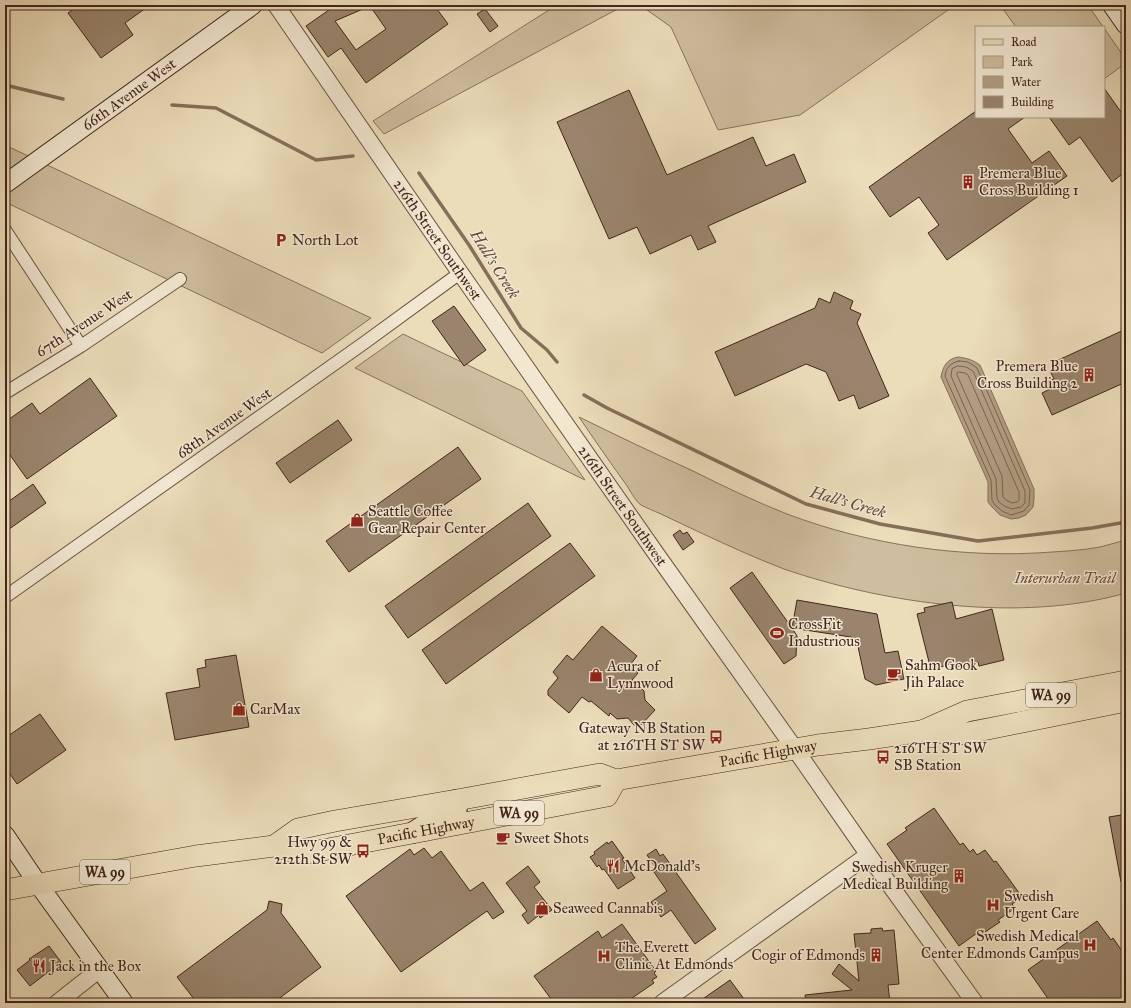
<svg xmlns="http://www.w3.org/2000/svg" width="1131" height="1008" font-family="'IM FELL Great Primer',serif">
<rect width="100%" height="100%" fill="#ebdcba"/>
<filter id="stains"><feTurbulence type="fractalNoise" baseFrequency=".005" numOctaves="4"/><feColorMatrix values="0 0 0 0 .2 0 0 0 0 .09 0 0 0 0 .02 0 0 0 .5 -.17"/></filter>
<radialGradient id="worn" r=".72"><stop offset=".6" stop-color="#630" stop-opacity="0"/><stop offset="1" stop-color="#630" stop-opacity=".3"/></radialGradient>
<!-- green -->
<path fill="#cebd9f" stroke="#88715c" d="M557,5H625L384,134L373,121Z
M640,5H955L800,115L718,130L671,27Z
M1000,5H1088L1103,27H1016Z
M1104,28L1126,60V63L1104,79Z
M5,145L371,318L322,353L5,202Z
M403,334L522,391L585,480L355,368Z
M579,417C616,435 653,453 691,470C723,486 754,501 787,514C869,545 964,559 1052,552C1068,551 1084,550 1100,547C1109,545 1117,542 1126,540V593C1021,623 886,604 784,569C755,558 727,545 699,532C686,526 674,520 661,514C654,511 647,508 641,505C635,501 629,488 625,483C609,461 594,439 579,417Z"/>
<!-- water -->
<path fill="#b29e84" stroke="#856e5a" d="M958,357C967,358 973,360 980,365L1034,489V499L1033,507L1026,515L1019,518L1011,519L1000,515L992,507L988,502V482L941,377C943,366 947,359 958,357Z"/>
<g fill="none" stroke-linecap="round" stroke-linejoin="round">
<!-- shore -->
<path stroke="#7a624f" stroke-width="1" d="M959,361L968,362L977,368L1030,490L1029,505L1024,511L1011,515L1002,511L995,505L992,500L991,480L945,376C946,368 950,363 959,361Z
M958,366L966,367L973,371L1025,491V503L1021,507L1012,509L1004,506L999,502L997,498L996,479L951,376L952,369Z
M959,372L965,373L968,375L1019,492V500L1017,502L1012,503L1006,500L1003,497L1002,476L957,375V373Z"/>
<!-- stream -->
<path stroke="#856e5a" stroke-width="3.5" d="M5,85L63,99
M172,105L216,108L316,160L353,156
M419,173L469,245L521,328L547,350L557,362
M584,395L607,408L806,504L880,524L978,541L1092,528L1126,522"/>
</g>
<!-- building -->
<path fill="#9a846d" stroke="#42251a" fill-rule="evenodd" d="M79,5H150L125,23L133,35L101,58L68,13Z
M336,5H434L448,24L366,83L341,48L328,57L306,26ZM370,6L386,29L356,50L335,21Z
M485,9L498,26L490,32L477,14Z
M1104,88L1126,119V171L1112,182L1080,137L1069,145L1049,117H1104Z
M629,90L667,175L753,137L766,166L794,154L806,182L708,226L716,242L698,250L691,235L650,254L637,227L609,239L557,122Z
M976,111V117H1025L1008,129L1032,163L1049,151L1067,176L947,260L928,233L939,225L919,197L890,217L869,187Z
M834,292L853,301L850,309L861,314L857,323L889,396L859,409L854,395L839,401L826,372L806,364L735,396L715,352L815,308L819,298L830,303Z
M454,306L486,350L464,366L432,321Z
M1126,329V382L1052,415L1042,393L1050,389L1047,382L1054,379L1050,371L1057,369L1054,362Z
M90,378L117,416L27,479L5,448V422L32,403L40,414Z
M338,420L352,440L290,483L276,463Z
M458,447L481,479L349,572L326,541Z
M33,484L46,503L5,532V504Z
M528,503L551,536L408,638L385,606Z
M680,530L683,534L687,532L694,542L683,550L673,535Z
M570,543L595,576L446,684L422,650Z
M752,572L792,628L797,600L877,614L885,653L898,651L904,679L876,685L865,679L857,642L851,637L792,628L797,636L796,656L784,664L730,588Z
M952,602L956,619L992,609L1004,660L979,666L978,662L951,668L950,664L931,670L917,614L925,612L924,608Z
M602,626L637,656L630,665L638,673L632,680L644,691L645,700L655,710L641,725H634L628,718L617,719L610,713L609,716L591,701L589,702L582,697L569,713L548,695V690L558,678L553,672L567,655L573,660Z
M236,655L249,727L175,740L166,693L200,687L197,669L206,667L205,660Z
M40,714L66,750L17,784L5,767V738Z
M934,808L960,845L963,843L970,852L973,849L977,855L985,850L994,862L996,861L1022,897L1012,904L1015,908L998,920L1000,922L979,936L977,933L959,946L887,844L907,830L905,828Z
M1121,815L1123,823H1126V882H1121L1109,817Z
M612,841L624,858L622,859L635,878L618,889L604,869L602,870L599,865L597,867L590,857L595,854L594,852L607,842L608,844Z
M424,848L432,858L441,851L470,891L483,882L504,912L493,919L487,911L401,972L346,896L410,849L414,855Z
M656,849L660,856L663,854L716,929L695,944L671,910L661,917L651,902L667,891L654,872L657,870L647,855Z
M528,866L540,882L534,887L552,910L540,918L539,915L528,924L522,915L527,911L506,883Z
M269,901L282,904L281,913L321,967L273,1003H197L177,977L267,910Z
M1097,921L1111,940L1113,938L1126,957V1003H1051L1028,970Z
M622,924L656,971L654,973L657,977L652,980L654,983L632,998L636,1003H554L534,976L598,931L602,938Z
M882,928L883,931L894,930L899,984L888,985L890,1003H806L805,995L852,990L832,974L839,964L859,981L854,934L871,933V929Z
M49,946L61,962L30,986L17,970L30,960L29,959Z
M730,980L747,1003H697Z"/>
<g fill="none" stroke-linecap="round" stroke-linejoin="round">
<!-- minor casing -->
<g stroke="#6c5342" stroke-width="14">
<path id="minor" d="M5,230L81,346
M5,393L81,346L180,279
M5,597L364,343L460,273"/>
</g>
<!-- tertiary casing -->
<g stroke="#6c5342" stroke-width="18">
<g id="tertiary">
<path id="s1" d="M276,5L454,264L657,555L795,749L877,867L975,1003"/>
<path d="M57,1003L100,969"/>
<path d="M662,1003L868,855"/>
</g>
</g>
<!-- secondary casing -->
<g stroke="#42251a" stroke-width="20">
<g id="secondary">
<path d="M1112,5L1126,25"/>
<path id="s2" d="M5,184L253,5"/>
<path d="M5,835L38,884L124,1003"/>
</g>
</g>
<!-- primary casing -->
<g stroke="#42251a" stroke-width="22">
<path id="primary" d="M412,833L440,815L453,812L457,808V800"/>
</g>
<!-- trunk casing -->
<g stroke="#42251a" stroke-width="22">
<g id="trunk">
<path d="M924,730L967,711L1126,681"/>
<path id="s3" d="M274,846L298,829L335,821L457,800L600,774L616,780L818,745L869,739L922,731L963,734L1126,701"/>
<path id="s4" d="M5,890L196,856L274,846L302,854L412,833L607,796L616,780"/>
</g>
</g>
<!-- minor -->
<use href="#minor" stroke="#f2e8d2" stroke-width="12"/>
<!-- tertiary -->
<use href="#tertiary" stroke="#f2e8d2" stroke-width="16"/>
<!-- secondary -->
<use href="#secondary" stroke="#f2e8d2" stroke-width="18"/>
<!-- primary -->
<use href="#primary" stroke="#ebdcba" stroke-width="20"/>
<!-- trunk -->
<use href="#trunk" stroke="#ebdcba" stroke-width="21"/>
</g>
<!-- icons -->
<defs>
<g id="building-bare" transform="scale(1.08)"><path d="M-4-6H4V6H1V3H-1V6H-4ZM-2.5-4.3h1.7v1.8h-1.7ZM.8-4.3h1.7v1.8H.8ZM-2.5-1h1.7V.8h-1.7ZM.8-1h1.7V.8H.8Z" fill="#8f2418" stroke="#f2e8d2" stroke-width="2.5" paint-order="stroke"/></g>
<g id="parking-bare" transform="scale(1.08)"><path d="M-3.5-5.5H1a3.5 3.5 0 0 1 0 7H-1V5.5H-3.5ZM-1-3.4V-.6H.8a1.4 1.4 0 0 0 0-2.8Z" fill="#8f2418" stroke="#f2e8d2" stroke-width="2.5" paint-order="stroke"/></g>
<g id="shop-bare" transform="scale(1.08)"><path d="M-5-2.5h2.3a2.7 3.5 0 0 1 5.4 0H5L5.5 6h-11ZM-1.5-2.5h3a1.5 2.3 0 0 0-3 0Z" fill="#8f2418" stroke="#f2e8d2" stroke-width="2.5" paint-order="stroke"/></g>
<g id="stadium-bare" transform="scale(1.08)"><path d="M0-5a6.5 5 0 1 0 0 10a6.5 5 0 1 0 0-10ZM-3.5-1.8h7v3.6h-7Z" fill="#8f2418" stroke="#f2e8d2" stroke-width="2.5" paint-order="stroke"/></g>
<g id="cafe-bare" transform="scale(1.08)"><path d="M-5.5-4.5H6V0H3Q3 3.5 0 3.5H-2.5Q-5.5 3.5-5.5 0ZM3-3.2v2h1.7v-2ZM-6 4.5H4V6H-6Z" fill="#8f2418" stroke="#f2e8d2" stroke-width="2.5" paint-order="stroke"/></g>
<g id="bus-bare" transform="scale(1.08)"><path d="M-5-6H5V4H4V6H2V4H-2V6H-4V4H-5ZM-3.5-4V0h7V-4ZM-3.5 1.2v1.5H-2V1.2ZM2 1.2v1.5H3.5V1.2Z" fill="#8f2418" stroke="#f2e8d2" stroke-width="2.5" paint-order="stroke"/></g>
<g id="restaurant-bare" transform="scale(1.08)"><path d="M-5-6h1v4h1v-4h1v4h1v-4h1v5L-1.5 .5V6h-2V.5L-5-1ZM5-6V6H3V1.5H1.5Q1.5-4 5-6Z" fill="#8f2418" stroke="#f2e8d2" stroke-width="2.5" paint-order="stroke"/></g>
<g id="hospital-bare" transform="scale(1.08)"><path d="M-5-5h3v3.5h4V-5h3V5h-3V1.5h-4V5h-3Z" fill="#8f2418" stroke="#f2e8d2" stroke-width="2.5" paint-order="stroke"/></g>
</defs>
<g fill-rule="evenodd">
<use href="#building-bare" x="968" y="182"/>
<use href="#parking-bare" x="281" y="240"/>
<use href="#building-bare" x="1089" y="375"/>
<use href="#shop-bare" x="357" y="520"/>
<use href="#stadium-bare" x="777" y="633"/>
<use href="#cafe-bare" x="894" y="674"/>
<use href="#shop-bare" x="596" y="675"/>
<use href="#shop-bare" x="239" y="709"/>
<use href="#bus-bare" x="716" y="737"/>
<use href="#bus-bare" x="883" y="757"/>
<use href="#cafe-bare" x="503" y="838"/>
<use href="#bus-bare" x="363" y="851"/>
<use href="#restaurant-bare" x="613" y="866"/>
<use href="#building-bare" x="959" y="876"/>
<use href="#hospital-bare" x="993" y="905"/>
<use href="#shop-bare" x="542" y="908"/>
<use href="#hospital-bare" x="1090" y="945"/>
<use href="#building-bare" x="876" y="955"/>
<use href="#hospital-bare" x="604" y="956"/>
<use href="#restaurant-bare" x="39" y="966"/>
</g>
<g text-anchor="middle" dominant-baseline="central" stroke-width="3" stroke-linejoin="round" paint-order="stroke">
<!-- shield labels -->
<g fill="#f2e8d2" stroke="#776051" stroke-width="1">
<rect x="1026" y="683" width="50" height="24" rx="3"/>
<rect x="494" y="801" width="50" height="24" rx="3"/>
<rect x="80" y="860" width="50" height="24" rx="3"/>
</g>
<g font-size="14" font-weight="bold" fill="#42251a">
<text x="1051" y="695">WA 99</text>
<text x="519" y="813">WA 99</text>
<text x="105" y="872">WA 99</text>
</g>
<!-- street labels -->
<g font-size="15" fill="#42251a" stroke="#f2e8d2">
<text stroke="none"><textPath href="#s2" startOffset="153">66th Avenue West</textPath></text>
<text stroke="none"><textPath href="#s1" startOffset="285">216th Street Southwest</textPath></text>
<text transform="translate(84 323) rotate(-33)">67th Avenue West</text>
<text transform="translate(224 423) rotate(-35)">68th Avenue West</text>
<text stroke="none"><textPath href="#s1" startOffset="609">216th Street Southwest</textPath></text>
<text stroke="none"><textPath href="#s3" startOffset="508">Pacific Highway</textPath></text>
<text stroke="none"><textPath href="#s4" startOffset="428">Pacific Highway</textPath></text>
</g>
<!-- poi labels -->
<g font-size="15" fill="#42251a" stroke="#f2e8d2" text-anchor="start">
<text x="979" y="173">Premera Blue<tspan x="979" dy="17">Cross Building 1</tspan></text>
<text x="292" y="240">North Lot</text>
<text x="1078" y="366" text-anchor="end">Premera Blue<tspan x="1078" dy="17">Cross Building 2</tspan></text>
<text x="368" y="511">Seattle Coffee<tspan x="368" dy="17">Gear Repair Center</tspan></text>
<text x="788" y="624">CrossFit<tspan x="788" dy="17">Industrious</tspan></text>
<text x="905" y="665">Sahm Gook<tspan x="905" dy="17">Jih Palace</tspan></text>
<text x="607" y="666">Acura of<tspan x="607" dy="17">Lynnwood</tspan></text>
<text x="250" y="709">CarMax</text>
<text x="705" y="728" text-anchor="end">Gateway NB Station<tspan x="705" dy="17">at 216TH ST SW</tspan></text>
<text x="894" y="748">216TH ST SW<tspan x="894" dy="17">SB Station</tspan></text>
<text x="514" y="838">Sweet Shots</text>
<text x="352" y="842" text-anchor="end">Hwy 99 &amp;<tspan x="352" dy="17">212th St SW</tspan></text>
<text x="624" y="866">McDonald's</text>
<text x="948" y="867" text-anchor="end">Swedish Kruger<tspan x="948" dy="17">Medical Building</tspan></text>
<text x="1004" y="896">Swedish<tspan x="1004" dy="17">Urgent Care</tspan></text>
<text x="553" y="908">Seaweed Cannabis</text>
<text x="1079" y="936" text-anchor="end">Swedish Medical<tspan x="1079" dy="17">Center Edmonds Campus</tspan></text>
<text x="615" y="947">The Everett<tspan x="615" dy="17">Clinic At Edmonds</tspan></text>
<text x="865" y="955" text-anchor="end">Cogir of Edmonds</text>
<text x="50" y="966">Jack in the Box</text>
</g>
<!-- park labels -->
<g font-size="15" font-style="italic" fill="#654b3b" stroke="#f2e8d2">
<text x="1065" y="578">Interurban Trail</text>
</g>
<!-- water labels -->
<g font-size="16" font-style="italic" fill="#64493a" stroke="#f2e8d2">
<text transform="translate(495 264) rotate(58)">Hall's Creek</text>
<text transform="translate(848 502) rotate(16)">Hall's Creek</text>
</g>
</g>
<!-- margin -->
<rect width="1131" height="1008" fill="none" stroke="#ebdcba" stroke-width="20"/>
<rect x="6" y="6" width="1119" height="996" fill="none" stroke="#42251a" stroke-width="2"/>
<rect x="10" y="10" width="1111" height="988" fill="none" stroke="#42251a"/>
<!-- legend -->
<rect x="975" y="26" width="130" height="92" fill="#f2e8d2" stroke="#ac9a88"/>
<rect x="983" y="39" width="20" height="6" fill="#ebdcba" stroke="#ac9a88"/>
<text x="1011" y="46" font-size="12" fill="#42251a">Road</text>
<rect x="983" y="56" width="20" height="12" fill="#cebd9f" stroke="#ac9a88"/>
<text x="1011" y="66" font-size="12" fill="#42251a">Park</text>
<rect x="983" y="76" width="20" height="12" fill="#b29e84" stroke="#ac9a88"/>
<text x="1011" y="86" font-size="12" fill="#42251a">Water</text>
<rect x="983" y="96" width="20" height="12" fill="#9a846d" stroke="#ac9a88"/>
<text x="1011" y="106" font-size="12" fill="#42251a">Building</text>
<rect width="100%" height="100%" filter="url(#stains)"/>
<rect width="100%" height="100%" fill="url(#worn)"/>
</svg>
